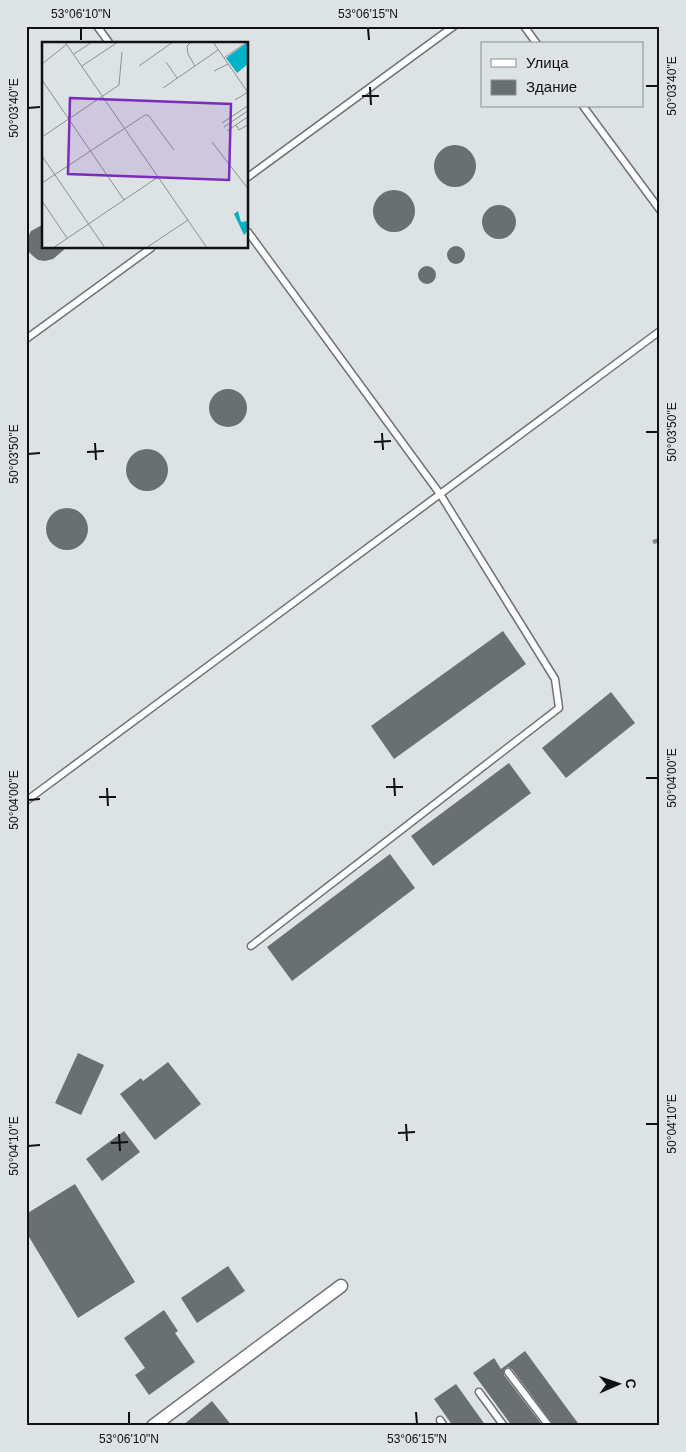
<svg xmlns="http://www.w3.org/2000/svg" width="686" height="1452" font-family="Arial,sans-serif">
<rect width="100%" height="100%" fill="#dde3e4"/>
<!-- building -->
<path fill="#6a7071" d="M434 166a21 21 0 1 1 42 0a21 21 0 1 1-42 0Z
M373 211a21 21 0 1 1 42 0a21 21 0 1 1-42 0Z
M482 222a17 17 0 1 1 34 0a17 17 0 1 1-34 0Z
M44,224V248H66L53,259L45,261L38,260L33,256L28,251L27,244L28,237L31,231Z
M447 255a9 9 0 1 1 18 0a9 9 0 1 1-18 0Z
M418 275a9 9 0 1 1 18 0a9 9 0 1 1-18 0Z
M209 408a19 19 0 1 1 38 0a19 19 0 1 1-38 0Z
M126 470a21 21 0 1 1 42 0a21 21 0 1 1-42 0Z
M46 529a21 21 0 1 1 42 0a21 21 0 1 1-42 0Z
M503,631L526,664L394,759L371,726Z
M611,692L635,723L566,778L542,748Z
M509,763L531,793L433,866L411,836Z
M390,854L415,888L292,981L267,947Z
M78,1053L104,1065L81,1115L55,1103Z
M168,1062L201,1104L155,1140L120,1094L141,1078L143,1081Z
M124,1131L140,1152L102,1181L86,1159Z
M75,1184L135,1282L78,1318L26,1232V1214Z
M228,1266L245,1291L197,1323L181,1298Z
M164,1310L178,1331L175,1333L195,1362L149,1395L135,1375L145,1368L124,1338Z
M525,1351L580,1426H554L512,1369L508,1367L504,1370V1375L543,1426H512L473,1373L494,1358L501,1369Z
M456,1384L486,1426H453L434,1399Z
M212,1401L232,1426H182Z"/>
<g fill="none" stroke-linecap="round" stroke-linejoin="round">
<!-- service casing -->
<g stroke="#6d7374" stroke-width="9">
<path id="service" d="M97,26L110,44
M524,26L537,44
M583,106L660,210
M248,177L454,26
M248,232L440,494L555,679L559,708L251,946
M26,339L151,248
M26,801L660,331
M508,1372L549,1426
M479,1392L504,1426
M440,1420L444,1426"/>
</g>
<!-- minor casing -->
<g stroke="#6d7374" stroke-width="15">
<path id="minor" d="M153,1426L341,1286"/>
</g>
<!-- service -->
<use href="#service" stroke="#fff" stroke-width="6"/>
<!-- minor -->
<use href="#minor" stroke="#fff" stroke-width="12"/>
<!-- rail -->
<path stroke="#7f8384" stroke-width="4" stroke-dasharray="8 4" stroke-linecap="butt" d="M653,542L660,540"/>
</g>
<!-- ticks -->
<path fill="none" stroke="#0e1011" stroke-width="2" d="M81,28V40M368,28L369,40M646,86H658M370,87L371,105M362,96H379M28,108L40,107M646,432H658M382,433L383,450M374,442L391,441M95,443L96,460M87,452L104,451M28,454L40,453M394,778L395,796M646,778H658M386,787H403M107,788L108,806M99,797H116M28,800L40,799M406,1124L407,1141M646,1124H658M398,1133L415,1132M119,1134L120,1151M111,1143L128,1142M28,1146L40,1145M129,1412V1424M416,1412L417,1424"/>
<!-- overview -->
<g transform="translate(42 42)">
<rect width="206" height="206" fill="#dde3e4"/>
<path d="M206,0V22L195,31L184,16ZM196,169L199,180L206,179V189L202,193L192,172Z" fill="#04b2c7"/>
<path fill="none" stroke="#8a8f90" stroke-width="1" d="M23,0L165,206M171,0L207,52M148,1L145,4L146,12L153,24M32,12L50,0M182,16L205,0M124,20L135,36M0,22L25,2M40,24L76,0M97,24L131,0M172,29L186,22M0,38L82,158M121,46L176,8M193,58L206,50M180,81L207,63M194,83L197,88L207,82M182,85L207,68M185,89L207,74M0,95L77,43L80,10M170,100L207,148M0,114L63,206M0,141L103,73H106L132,108M0,159L25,196M11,206L116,135M104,206L146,178"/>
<path fill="#7b2cbf" fill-opacity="0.15" stroke="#7b2cbf" stroke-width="2.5" d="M28,56L189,62L187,138L26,132Z"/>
<rect width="206" height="206" fill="none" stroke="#0e1011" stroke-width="2.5"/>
</g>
<!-- border -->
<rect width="686" height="1452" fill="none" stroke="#dde3e4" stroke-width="55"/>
<!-- legend -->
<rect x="481" y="42" width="162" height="65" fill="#dde3e4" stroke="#8a8f90"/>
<rect x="491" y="59" width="25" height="8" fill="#ffffff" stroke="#8a8f90"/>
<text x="526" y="68" font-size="15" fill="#0e1011">Улица</text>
<rect x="491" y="80" width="25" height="15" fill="#6a7071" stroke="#8a8f90"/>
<text x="526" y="92" font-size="15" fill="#0e1011">Здание</text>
<!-- north arrow -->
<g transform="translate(618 1384) rotate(88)" stroke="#dde3e4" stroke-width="4" paint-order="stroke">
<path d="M0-4L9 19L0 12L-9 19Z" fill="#0e1011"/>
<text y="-8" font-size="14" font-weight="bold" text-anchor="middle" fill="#0e1011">С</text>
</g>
<rect x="28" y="28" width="630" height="1396" fill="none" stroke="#0e1011" stroke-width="2"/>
<g font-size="12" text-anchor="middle" fill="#0e1011">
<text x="81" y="18">53°06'10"N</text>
<text x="368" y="18">53°06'15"N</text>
<text transform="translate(672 86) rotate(-90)" y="4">50°03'40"E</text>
<text transform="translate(14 108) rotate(-90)" y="4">50°03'40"E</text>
<text transform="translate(672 432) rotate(-90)" y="4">50°03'50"E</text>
<text transform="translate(14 454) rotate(-90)" y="4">50°03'50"E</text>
<text transform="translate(672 778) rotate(-90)" y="4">50°04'00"E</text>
<text transform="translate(14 800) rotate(-90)" y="4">50°04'00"E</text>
<text transform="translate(672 1124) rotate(-90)" y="4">50°04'10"E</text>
<text transform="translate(14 1146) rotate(-90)" y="4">50°04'10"E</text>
<text x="129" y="1443">53°06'10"N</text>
<text x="417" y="1443">53°06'15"N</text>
</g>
</svg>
